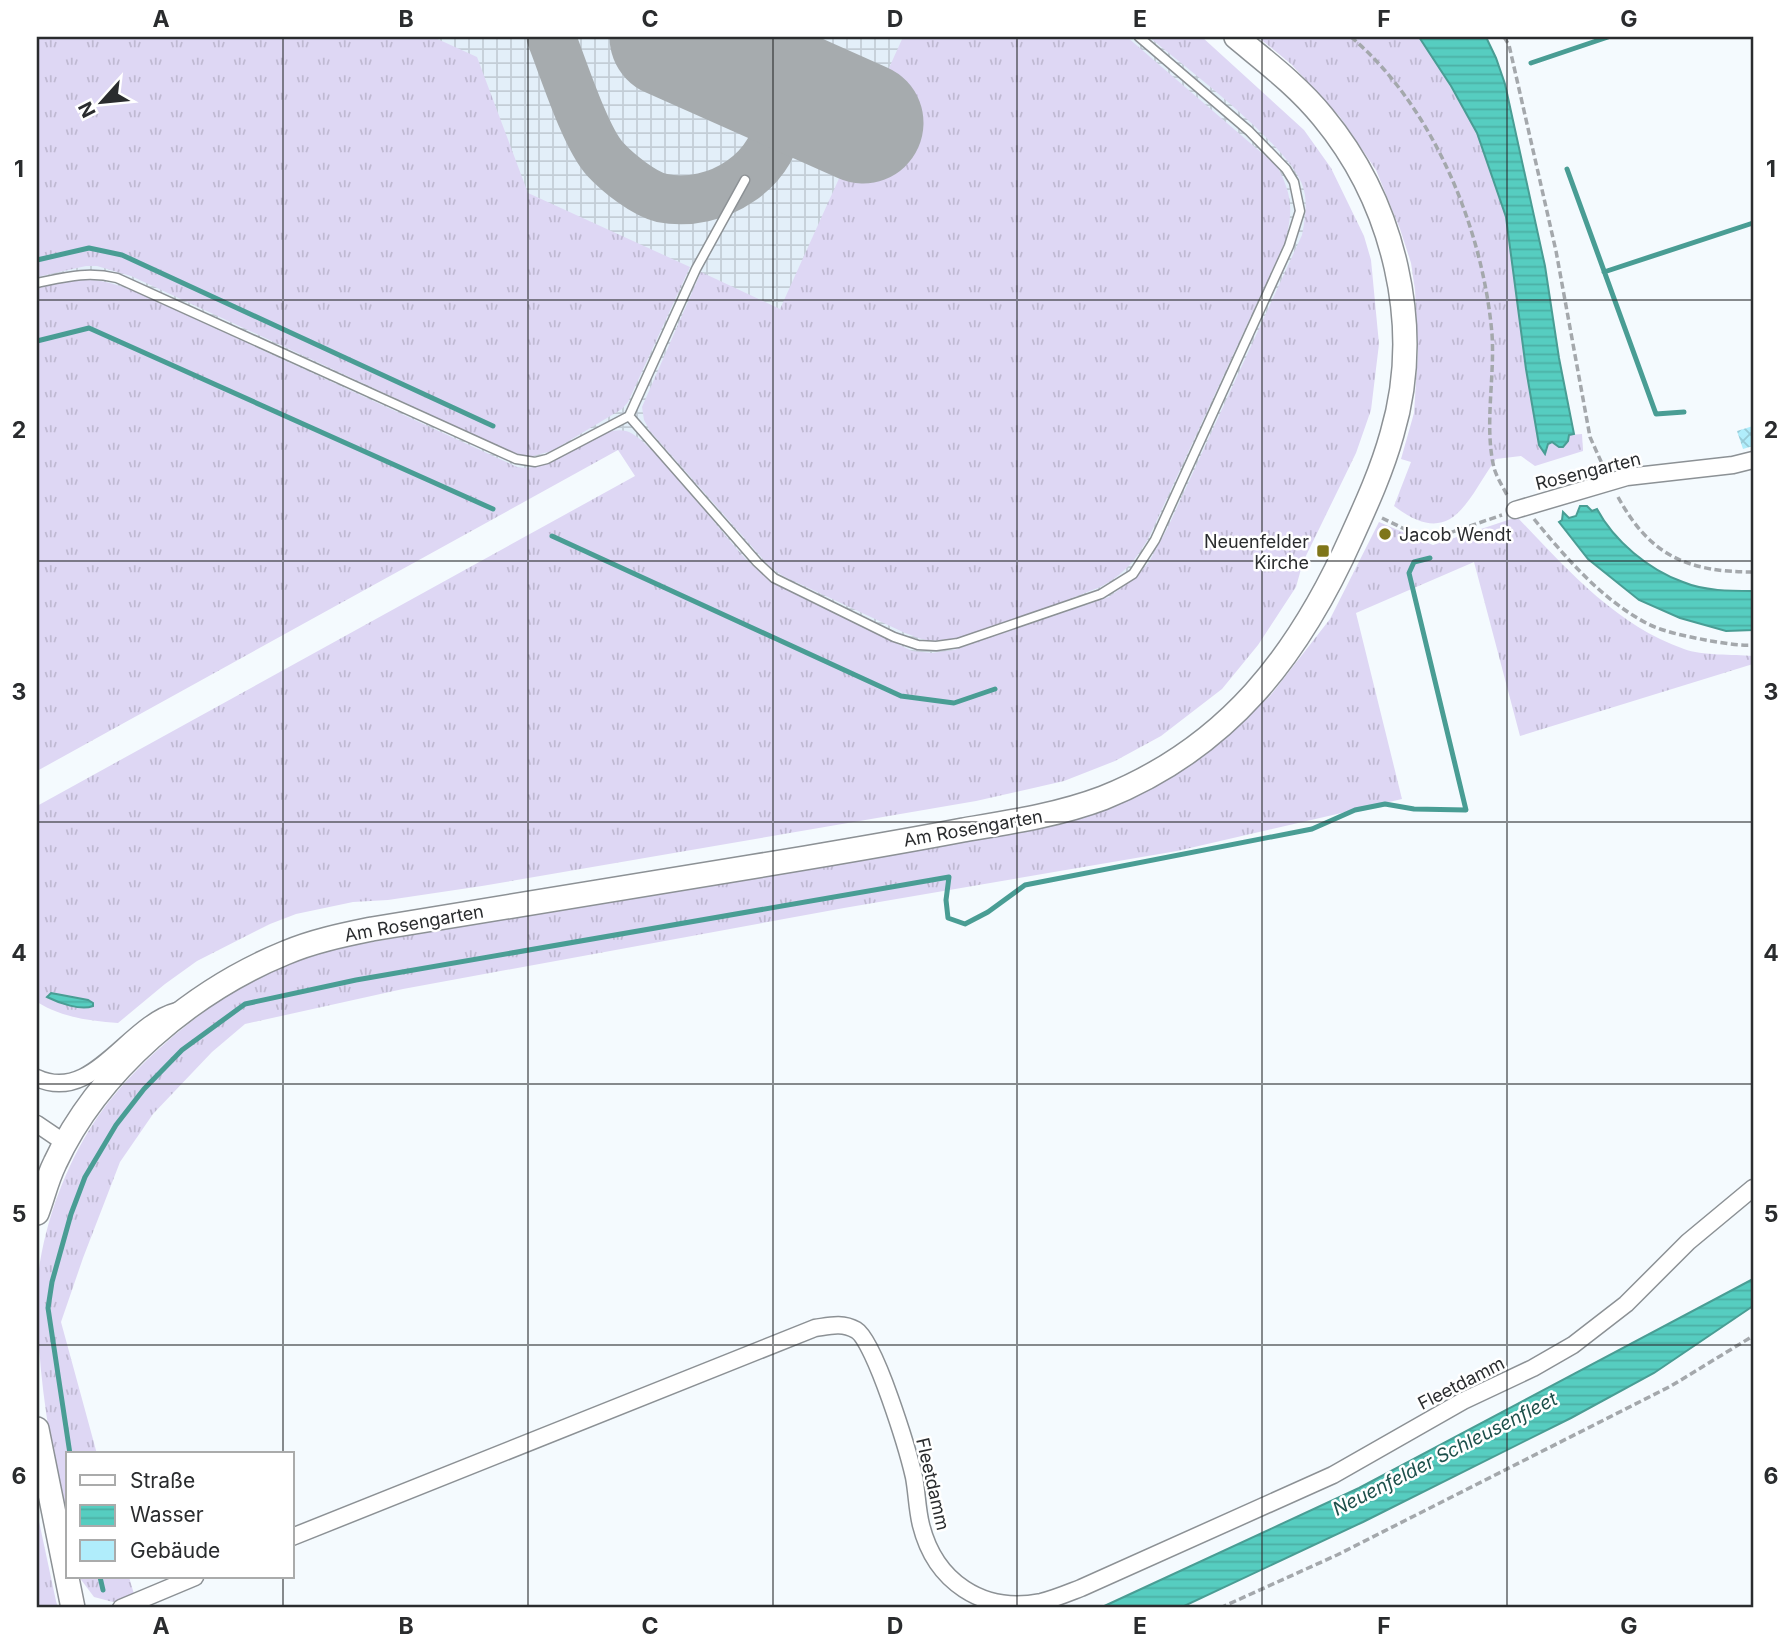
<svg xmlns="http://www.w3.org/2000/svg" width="1790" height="1645" font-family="Inter,sans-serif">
<defs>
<pattern id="industrial-grid" width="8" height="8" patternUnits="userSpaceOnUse" patternTransform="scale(1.75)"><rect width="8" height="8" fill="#e3eff9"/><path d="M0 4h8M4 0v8" fill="none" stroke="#c3cdd6"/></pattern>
<pattern id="grass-tufts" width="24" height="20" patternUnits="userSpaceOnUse" patternTransform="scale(1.75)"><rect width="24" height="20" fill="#ded7f4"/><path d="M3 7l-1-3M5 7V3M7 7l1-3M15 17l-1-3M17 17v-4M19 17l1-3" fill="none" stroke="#bfb9d2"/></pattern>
<pattern id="water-rules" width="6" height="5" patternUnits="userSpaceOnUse" patternTransform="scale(1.75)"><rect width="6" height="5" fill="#56cdc0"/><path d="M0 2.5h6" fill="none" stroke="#4bb0a5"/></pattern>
<pattern id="building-cross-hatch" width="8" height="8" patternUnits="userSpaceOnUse" patternTransform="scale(1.75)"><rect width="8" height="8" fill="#b0edfb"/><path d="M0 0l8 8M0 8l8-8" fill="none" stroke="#98cbd7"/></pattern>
</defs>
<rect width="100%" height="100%" fill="#f4fafe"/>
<!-- industrial -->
<path fill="url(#industrial-grid)" d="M37,37H1176L1271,121L1322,215L1152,581L940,666L757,591L627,439L530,487L37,300Z"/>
<!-- grass -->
<path fill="url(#grass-tufts)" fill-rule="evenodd" d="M37,37H433L477,57L528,193L690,267L628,402L622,409L552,451L529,457L514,453L131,276L97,266H86L37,277Z
M903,37H1127L1277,166C1293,196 1293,211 1285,242L1150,535C1137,559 1123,576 1098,588C1059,602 963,646 926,640C919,639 912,635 905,633L783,576L769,566L650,431L644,420L642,407L701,272L780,309Z
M1149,37H1202L1304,130L1331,168L1364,236L1371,260L1379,344L1371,410L1356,453L1303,562L1296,587L1258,645L1222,689L1161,736L1115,761L1064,781L976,801L482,886L388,900L353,902L296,914L270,924L197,961L165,984L118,1023C89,1021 61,1017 37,1002V806L635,476L618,450L37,771V288C82,278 92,275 136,292L517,467C560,474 592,424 626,431C650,436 725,539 749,562C771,584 798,595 826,609C854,623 883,637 912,651L932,653L954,650L1109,597L1136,577L1149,562L1168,527L1302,235C1305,220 1308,202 1303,187C1292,148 1184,66 1149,37ZM51,993L93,1003L88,1008C73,1006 60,1003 47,995Z
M1258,37H1419L1426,45L1477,133L1506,217L1526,369L1539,445L1547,449L1548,444L1552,442L1559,447L1569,435L1582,434L1583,451L1535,466L1521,456L1496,459C1467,499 1453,551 1394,506L1411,462L1401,459L1414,413L1418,352L1415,290L1411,263L1400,229L1376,170L1340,117L1291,64Z
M1517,517C1566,568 1615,625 1684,649C1702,656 1733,654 1753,656V664L1520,736L1474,562L1356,613L1402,799L1177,851L844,908L403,989L245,1024L212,1052L153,1114L120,1162L83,1258L61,1322L97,1454H68V1529C55,1469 43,1408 39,1346C38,1327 35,1307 37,1288C41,1233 63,1170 93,1124C119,1084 158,1047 196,1018C212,1006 227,993 244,984C275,968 309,957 343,947L1033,829L1237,726L1270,696L1330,619L1379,522L1433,545Z
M37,1512L56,1601L58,1608H37Z
M79,1577H129L134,1594L113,1602L94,1597Z"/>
<!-- water -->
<path fill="url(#water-rules)" stroke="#499d94" stroke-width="2" d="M1419,37H1486L1496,58L1505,84L1545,266L1559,358L1574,434L1569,435L1568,441L1563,447H1559L1552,442L1548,444L1545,454L1539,445L1526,369L1506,217L1477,133L1451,86Z
M1580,506H1587L1592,511L1597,509C1614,541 1649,570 1683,582C1704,591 1731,591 1753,591V630L1726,631L1680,618L1639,600L1588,559L1559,522L1562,520L1563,512L1569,518L1576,516Z
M51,993L88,1000L93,1003V1006C81,1011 59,1003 47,997Z
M1753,1279V1306L1654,1373L1571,1418L1363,1522L1180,1608H1100L1359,1488Z"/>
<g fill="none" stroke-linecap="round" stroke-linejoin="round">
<!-- stream -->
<path stroke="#499d94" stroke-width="5" d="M1531,63L1608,37
M1567,169L1656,414L1684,412
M37,260L89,248L122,255L493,426
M1604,272L1753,223
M37,341L89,328L493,509
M552,536L901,696L954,703L995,689
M70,1454L48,1308L52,1282L71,1214L85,1177L116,1125L144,1089L182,1050L245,1004L356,980L949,877L946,900L948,918L965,924L988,912L1025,885L1312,829L1355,810L1385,804L1414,809L1466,810L1409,573L1414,562L1430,558
M100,1577L103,1590"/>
<!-- taxiway -->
<path stroke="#a6abae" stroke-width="49" d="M551,37C563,67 585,137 605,159C618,173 644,194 662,198C716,209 779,170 780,111C780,83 768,59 753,37"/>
<!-- runway -->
<path stroke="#a6abae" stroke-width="121" d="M670,37L863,123"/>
</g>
<!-- building -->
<path fill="url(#building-cross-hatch)" d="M1753,426V446L1743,449L1737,431Z"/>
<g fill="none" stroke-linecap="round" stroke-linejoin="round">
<!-- service casing -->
<g stroke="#8c9195" stroke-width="11">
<path id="service" d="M37,283C66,277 87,271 117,278L516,459L535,462L547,459L629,416L696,269L745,180
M629,416L757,562L774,578L894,637L918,645L936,646L958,643L1101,594L1133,574L1155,540L1289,246L1300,211L1294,182L1286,169L1249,131L1139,37"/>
</g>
<!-- minor casing -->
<g stroke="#8c9195" stroke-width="19">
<path id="minor" d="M1515,510L1627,477L1733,465L1753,460
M37,1078C93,1104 127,1024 177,1011
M37,1124L65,1143
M292,1537L815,1328C829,1326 842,1322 856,1330C875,1341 908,1451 914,1477C917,1493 917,1509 921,1525C935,1581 982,1614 1041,1602C1054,1599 1068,1593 1081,1588L1333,1475L1463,1401L1533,1368L1573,1345L1626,1304L1688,1242L1753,1188
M121,1608L195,1577"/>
</g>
<!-- secondary casing -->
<g stroke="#8c9195" stroke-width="26">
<path id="secondary" d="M37,1213C43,1197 47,1179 55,1163C98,1070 192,991 285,953C313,941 343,935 372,929C517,905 661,882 805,858C858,849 911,840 963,830C1011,822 1058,815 1103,798C1228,748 1299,655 1352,536C1367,503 1382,470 1392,434C1424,326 1394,203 1323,117C1298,86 1266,62 1236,37
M37,1429L73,1608"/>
</g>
<!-- path -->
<path stroke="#a4a8ac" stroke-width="3.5" stroke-dasharray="7 3.5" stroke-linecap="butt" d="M1351,37C1433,106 1483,229 1492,334C1495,378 1484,425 1494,468C1497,478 1503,487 1508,497
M1504,37L1509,45L1556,251L1590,437L1604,468
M1618,497C1650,556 1688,572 1753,572
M1382,518L1425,539H1432L1502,515
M1534,519C1566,558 1602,600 1648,624C1667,633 1690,637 1711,641C1725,643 1739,646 1753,645
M1220,1608L1337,1555L1671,1386L1753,1336"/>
<!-- service -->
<use href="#service" stroke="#fff" stroke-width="8"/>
<!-- minor -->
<use href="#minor" stroke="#fff" stroke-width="16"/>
<!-- secondary -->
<use href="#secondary" stroke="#fff" stroke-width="23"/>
</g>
<!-- grid -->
<path fill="none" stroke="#2a2c2e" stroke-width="2" stroke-opacity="0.55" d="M283,37V1454M528,37V1608M773,37V1608M1017,37V1608M1262,37V1608M1507,37V1608M37,300H1753M37,561H1753M37,822H1753M37,1084H1753M37,1345H1753M283,1577V1608"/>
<!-- markers -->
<g fill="#7f7619" stroke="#fff" stroke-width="2.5">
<circle cx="1385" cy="534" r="7"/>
<rect x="1316" y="544" width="14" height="14" rx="3.5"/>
</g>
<g text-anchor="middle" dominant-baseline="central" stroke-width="5" stroke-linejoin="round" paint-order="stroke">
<!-- street labels -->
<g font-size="18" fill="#2a2c2e" stroke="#fff">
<text transform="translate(1588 471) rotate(-14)">Rosengarten</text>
<text transform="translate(973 828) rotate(-10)">Am Rosengarten</text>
<text transform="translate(414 923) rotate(-10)">Am Rosengarten</text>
<text transform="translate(1461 1383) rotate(-27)">Fleetdamm</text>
<text transform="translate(933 1484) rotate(77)">Fleetdamm</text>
</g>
<!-- poi labels -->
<g font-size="18" fill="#2a2c2e" stroke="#fff" text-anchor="start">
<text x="1399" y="534">Jacob Wendt</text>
<text x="1309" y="541" text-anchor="end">Neuenfelder<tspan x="1309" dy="21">Kirche</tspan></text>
</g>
<!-- water labels -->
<g font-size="19" font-style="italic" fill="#1d504b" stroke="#fff">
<text transform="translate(1445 1454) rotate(-27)">Neuenfelder Schleusenfleet</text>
</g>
</g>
<!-- border -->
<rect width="1790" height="1645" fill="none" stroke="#ffffff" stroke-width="77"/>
<!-- legend -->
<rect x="66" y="1452" width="228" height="126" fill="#ffffff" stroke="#aaabab" stroke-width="2"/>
<rect x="80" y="1475" width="35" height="10" fill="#ffffff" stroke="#aaabab" stroke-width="2"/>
<text x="130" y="1488" font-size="21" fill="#2a2c2e">Straße</text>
<rect x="80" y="1505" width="35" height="21" fill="url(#water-rules)" stroke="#aaabab" stroke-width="2"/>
<text x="130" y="1522" font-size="21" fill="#2a2c2e">Wasser</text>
<rect x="80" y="1540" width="35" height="21" fill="#b0edfb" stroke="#aaabab" stroke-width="2"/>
<text x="130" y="1558" font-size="21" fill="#2a2c2e">Gebäude</text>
<!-- north arrow -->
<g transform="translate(102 102) rotate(243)" stroke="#ffffff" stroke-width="5" paint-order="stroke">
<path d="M0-5L12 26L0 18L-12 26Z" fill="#2a2c2e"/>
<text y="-10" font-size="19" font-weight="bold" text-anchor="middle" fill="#2a2c2e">N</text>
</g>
<rect x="38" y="38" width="1714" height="1568" fill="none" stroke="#2a2c2e" stroke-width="2.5"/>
<g font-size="23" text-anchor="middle" font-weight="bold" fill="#2a2c2e">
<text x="161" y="27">A</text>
<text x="406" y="27">B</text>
<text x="650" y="27">C</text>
<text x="895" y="27">D</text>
<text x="1140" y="27">E</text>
<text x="1384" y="27">F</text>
<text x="1629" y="27">G</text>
<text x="19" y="177">1</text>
<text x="1771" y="177">1</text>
<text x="19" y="438">2</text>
<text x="1771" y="438">2</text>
<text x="19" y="700">3</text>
<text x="1771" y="700">3</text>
<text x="19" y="961">4</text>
<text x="1771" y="961">4</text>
<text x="19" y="1222">5</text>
<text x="1771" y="1222">5</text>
<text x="19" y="1484">6</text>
<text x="1771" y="1484">6</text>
<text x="161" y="1634">A</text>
<text x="406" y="1634">B</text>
<text x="650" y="1634">C</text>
<text x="895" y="1634">D</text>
<text x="1140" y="1634">E</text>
<text x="1384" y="1634">F</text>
<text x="1629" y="1634">G</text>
</g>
</svg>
